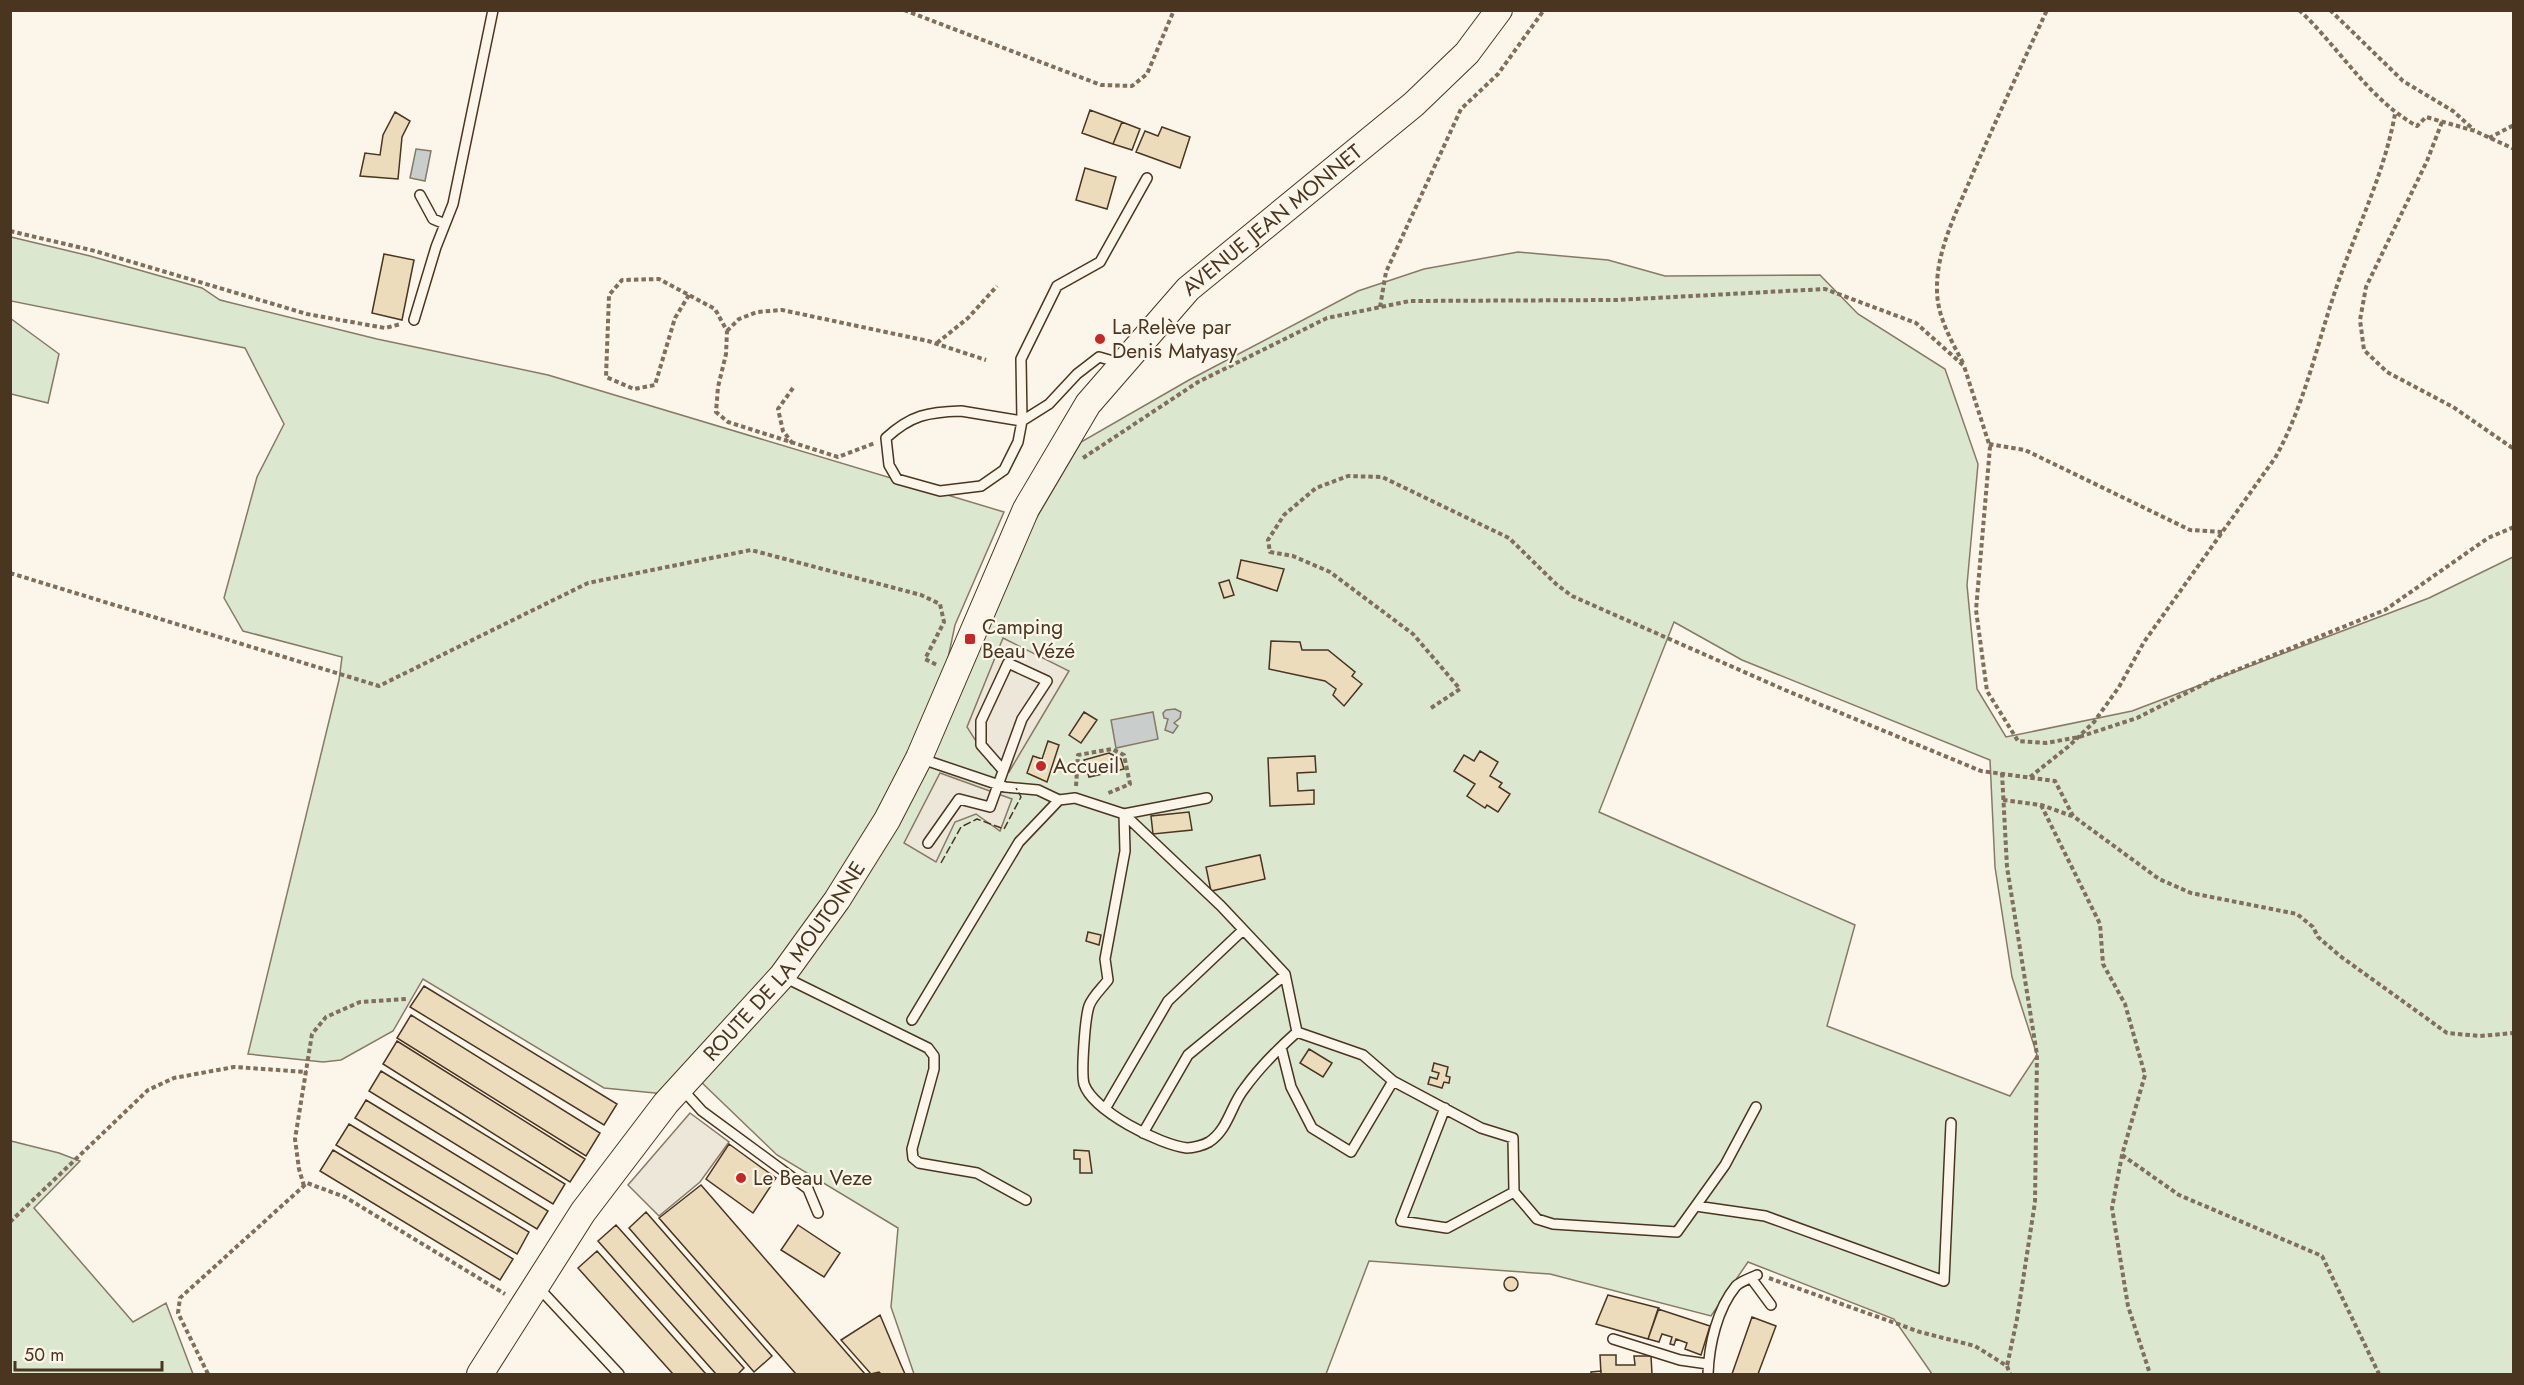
<svg xmlns="http://www.w3.org/2000/svg" width="2524" height="1385" font-family="Jost,sans-serif">
<rect width="100%" height="100%" fill="#fbf6e9"/>
<!-- green -->
<path fill="#dce7d0" stroke="#887966" stroke-width="1.5" fill-rule="evenodd" d="M11,237L90,256L202,288L220,300L377,339L548,375L1004,512L955,625L943,682L880,821L782,963L665,1094L604,1088L423,979L393,1031L341,1060L323,1062L248,1054L339,680L342,657L243,631L224,598L257,477L284,424L245,348L11,301Z
M1518,252L1608,260L1665,276L1820,275L1858,314L1945,369L1978,464L1967,585L1977,689L2006,737L2132,711L2429,598L2513,557V1374H1932L1894,1319L1748,1262L1711,1316L1550,1274L1369,1261L1326,1374H914L891,1307L898,1228L777,1155L699,1080L803,963L963,687L1023,541L1081,442L1189,380L1358,291L1424,269ZM1674,622L1742,660L1990,760L1995,867L2012,977L2037,1055L2010,1096L1827,1026L1855,925L1599,812Z
M10,318L59,354L48,403L11,394Z
M11,1141L59,1153L80,1161L34,1208L133,1322L166,1303L193,1374H11Z"/>
<!-- parking -->
<path fill="#ede7d9" stroke="#887966" stroke-width="1.5" d="M1003,638L1069,671L1009,772L991,765L967,727Z
M940,773L1012,799L1000,831L976,814L955,822L936,862L904,843Z
M690,1113L729,1142L700,1182L659,1216L628,1185Z"/>
<!-- water -->
<path fill="#c9cecd" stroke="#887966" stroke-width="1.5" d="M416,149L431,151L425,181L410,178Z
M1175,709L1181,712L1180,718L1174,723L1178,726L1173,733L1165,730L1168,719L1164,718L1163,713L1166,710Z
M1153,712L1158,739L1116,748L1111,720Z"/>
<!-- building -->
<path fill="#ecdcbc" stroke="#4a3520" stroke-width="1.5" d="M1090,110L1122,122L1113,144L1082,133Z
M395,112L410,121L402,137L398,179L360,176L365,153L380,155L383,135Z
M1122,122L1140,129L1132,150L1113,144Z
M1162,127L1190,137L1180,168L1136,152L1145,131L1158,136Z
M1085,168L1116,177L1107,209L1076,200Z
M384,254L414,260L402,320L372,313Z
M1241,560L1284,569L1277,591L1237,578Z
M1229,580L1234,595L1224,598L1219,583Z
M1271,641L1300,642L1302,650H1328L1355,672L1352,676L1362,684L1344,706L1333,695L1336,689L1325,681L1269,669Z
M1084,712L1097,720L1081,743L1069,735Z
M1048,741L1059,745L1047,782L1027,773L1033,756L1042,759Z
M1480,751L1498,762L1490,776L1502,783L1499,787L1510,794L1498,812L1487,805L1485,808L1467,796L1475,784L1454,771L1464,755L1474,761Z
M1109,753L1121,759L1124,769L1089,777L1084,760Z
M1315,756L1316,772L1297,773L1298,791L1314,790V804L1270,806L1268,758Z
M1189,812L1192,830L1153,834L1151,816Z
M1260,855L1265,879L1211,891L1206,867Z
M1088,932L1101,935L1099,945L1086,941Z
M424,986L617,1104L604,1125L410,1007Z
M411,1015L600,1133L586,1156L397,1038Z
M397,1041L585,1159L570,1182L383,1064Z
M1309,1049L1332,1063L1323,1077L1300,1063Z
M1434,1063L1448,1067L1446,1076L1450,1077L1449,1083L1444,1082L1442,1088L1428,1084L1430,1077L1437,1079L1439,1073L1432,1071Z
M381,1071L565,1184L553,1204L369,1091Z
M366,1100L548,1211L537,1229L355,1118Z
M349,1124L529,1232L517,1254L336,1145Z
M729,1144L776,1178L753,1213L706,1179Z
M333,1150L513,1259L500,1280L320,1171Z
M1074,1150L1089,1151L1092,1173H1080V1159H1074Z
M701,1185L865,1374H796L659,1218Z
M646,1212L772,1356L754,1372L629,1228Z
M616,1225L744,1368L738,1374H716L598,1241Z
M798,1225L840,1253L824,1277L781,1250Z
M597,1251L706,1374H673L578,1268Z
M1504 1284a7 7 0 1 1 14 0a7 7 0 1 1-14 0Z
M1608,1295L1659,1308L1648,1339L1596,1324Z
M1658,1309L1710,1326L1701,1355L1685,1349L1687,1343L1676,1339L1674,1345L1670,1344L1672,1337L1662,1334L1659,1342L1648,1339Z
M880,1315L901,1365L905,1374H881L879,1372L871,1374L841,1340Z
M1752,1317L1776,1326L1758,1374H1732Z
M1600,1355H1616V1365H1635L1634,1356H1651L1652,1374H1591V1372L1601,1371V1374Z"/>
<g fill="none" stroke-linecap="round" stroke-linejoin="round">
<!-- lane casing -->
<g stroke="#4a3520" stroke-width="12">
<path id="lane" d="M420,195L433,219L445,224
M414,320L436,247L453,204L493,10
M1120,363L1099,357L1077,374L1049,404L1022,421L1021,359L1057,286L1100,262L1147,178
M961,411L1022,421L1018,442L1004,470L981,486L940,491L897,479L889,465L886,438C911,415 928,412 961,411Z
M922,759L1005,787L1038,790L1059,800
M1124,814L1125,851L1105,959L1108,980C1102,988 1092,997 1089,1006C1085,1018 1081,1072 1084,1084C1093,1111 1160,1145 1187,1148C1193,1148 1204,1145 1209,1142C1228,1130 1231,1105 1244,1089C1259,1068 1278,1049 1297,1032
M1124,814L1221,906L1285,974L1297,1032
M928,843L959,799L990,807L1022,719L1047,681L1008,663L981,721V745L1002,769
M784,977L928,1048L934,1056V1069L912,1149L913,1158L919,1163L977,1173L1026,1200
M912,1020L1019,842L1059,800L1075,798L1124,814L1207,798
M1297,1032L1363,1055L1393,1081L1481,1128L1513,1138L1514,1192L1537,1219L1553,1224L1677,1232L1725,1165L1756,1107
M1281,1047L1291,1087L1312,1128L1351,1152L1393,1081
M682,1089L702,1111L808,1189L818,1213
M1445,1108L1401,1221L1447,1228L1514,1192
M1105,1109L1168,1001L1243,930
M1143,1133L1188,1055L1285,975
M1696,1206L1765,1216L1944,1281L1951,1123
M1751,1278L1771,1305
M538,1287L619,1374
M1613,1339L1680,1360L1708,1364
M1708,1374C1709,1345 1717,1309 1736,1286C1741,1281 1751,1278 1757,1275"/>
</g>
<!-- secondary casing -->
<g stroke="#4a3520" stroke-width="28">
<g id="secondary">
<path id="s1" d="M480,1374L583,1212L666,1103L782,976L837,900L887,820L919,758L1026,509L1088,404L1188,289L1414,104L1467,53L1499,10"/>
</g>
</g>
<!-- path -->
<path stroke="#7f6f5c" stroke-width="4" stroke-dasharray="4.5 3" stroke-linecap="butt" d="M904,10L1101,85L1132,86L1147,74L1174,10
M2299,10C2339,47 2369,100 2417,126L2426,117L2475,131L2514,149
M2330,10L2403,81L2453,111L2474,130
M2442,122L2427,161L2366,287L2360,320L2364,350L2387,372L2453,407L2514,449
M2489,138L2514,125
M10,231L95,251L307,314L385,328L401,324
M689,295L675,318L655,385L634,389L606,377L609,295L622,280L659,279L715,309L727,331L726,354L718,387L716,412L728,422L838,457L875,443
M1380,307L1386,272L1461,109L1498,74L1544,10
M727,331L739,319L757,312L782,310L928,341L986,360
M937,343L968,318L997,286
M1963,363C1951,340 1937,316 1937,290C1936,250 1958,209 1973,173C1997,118 2022,64 2047,10
M793,388L778,409L783,431L793,444
M1989,444L2025,450L2190,530L2223,532
M1083,458L1198,382L1327,318L1410,301L1616,300L1825,289L1916,323L1964,366L1990,447L1976,610L1987,691L2018,741L2046,743L2079,737L2137,718L2212,680L2385,610L2488,538L2514,527
M10,573L379,686L588,583L751,550L921,595L940,604L944,622L925,659L937,665
M1431,708L1460,689L1413,634L1330,572L1293,556L1270,552L1268,540L1284,515L1316,488L1348,476L1382,477L1509,538L1556,584L1572,596L1785,690L1981,771L2055,781L2073,816L2159,879L2191,893L2297,914L2313,927L2318,937L2340,956L2447,1033L2480,1036L2514,1033
M2002,773L2007,867L2037,1055L2035,1202L2017,1319L2007,1366
M2030,777L2069,746L2094,722L2119,687L2144,642L2275,458C2308,399 2319,332 2343,269C2362,217 2385,169 2395,114
M1076,786L1078,755L1112,749L1124,755L1130,784L1106,794
M2003,800L2041,805L2072,816
M2041,805L2100,924L2103,964L2125,1004L2145,1075L2122,1155L2112,1208L2128,1306L2150,1374
M2122,1155L2179,1195L2322,1256L2379,1374
M304,1186L299,1169L295,1139L312,1034L326,1017L360,1002L406,999
M10,1222L148,1090L174,1078L234,1067L307,1072
M1769,1278L1920,1332L1975,1346L2007,1366
M2007,1366L2010,1374
M208,1374L178,1313L180,1298L307,1183L345,1197L505,1294"/>
<!-- lane -->
<use href="#lane" stroke="#fbf6e9" stroke-width="9"/>
<!-- secondary -->
<use href="#secondary" stroke="#fbf6e9" stroke-width="26"/>
<!-- fence -->
<path stroke="#4a3520" stroke-width="1.5" stroke-dasharray="8 3" stroke-linecap="butt" d="M941,863L961,827L977,819L1004,829L1021,797L1016,788"/>
</g>
<!-- markers -->
<g fill="#c62828" stroke="#fbf6e9" stroke-width="2">
<circle cx="1100" cy="339" r="6"/>
<rect x="964" y="633" width="12" height="12" rx="3"/>
<circle cx="1041" cy="766" r="6"/>
<circle cx="741" cy="1178" r="6"/>
</g>
<g text-anchor="middle" dominant-baseline="central" stroke-width="4.5" stroke-linejoin="round" paint-order="stroke">
<!-- street labels -->
<g font-size="21" fill="#4a3520" stroke="#fbf6e9">
<text stroke="none"><textPath href="#s1" startOffset="1413">AVENUE JEAN MONNET</textPath></text>
<text stroke="none"><textPath href="#s1" startOffset="514">ROUTE DE LA MOUTONNE</textPath></text>
</g>
<!-- poi labels -->
<g font-size="21" fill="#4a3520" stroke="#fbf6e9" text-anchor="start">
<text x="1112" y="327">La Relève par<tspan x="1112" dy="24">Denis Matyasy</tspan></text>
<text x="982" y="627">Camping<tspan x="982" dy="24">Beau Vézé</tspan></text>
<text x="1053" y="766">Accueil</text>
<text x="753" y="1178">Le Beau Veze</text>
</g>
</g>
<!-- border -->
<rect width="2524" height="1385" fill="none" stroke="#4a3520" stroke-width="24"/>
<!-- scale -->
<path d="M15 1361v9h147v-9" fill="none" stroke="#4a3520" stroke-width="3"/>
<text x="24" y="1361" font-size="18" fill="#4a3520" stroke="#fbf6e9" stroke-width="4.5" paint-order="stroke">50 m</text>
</svg>
